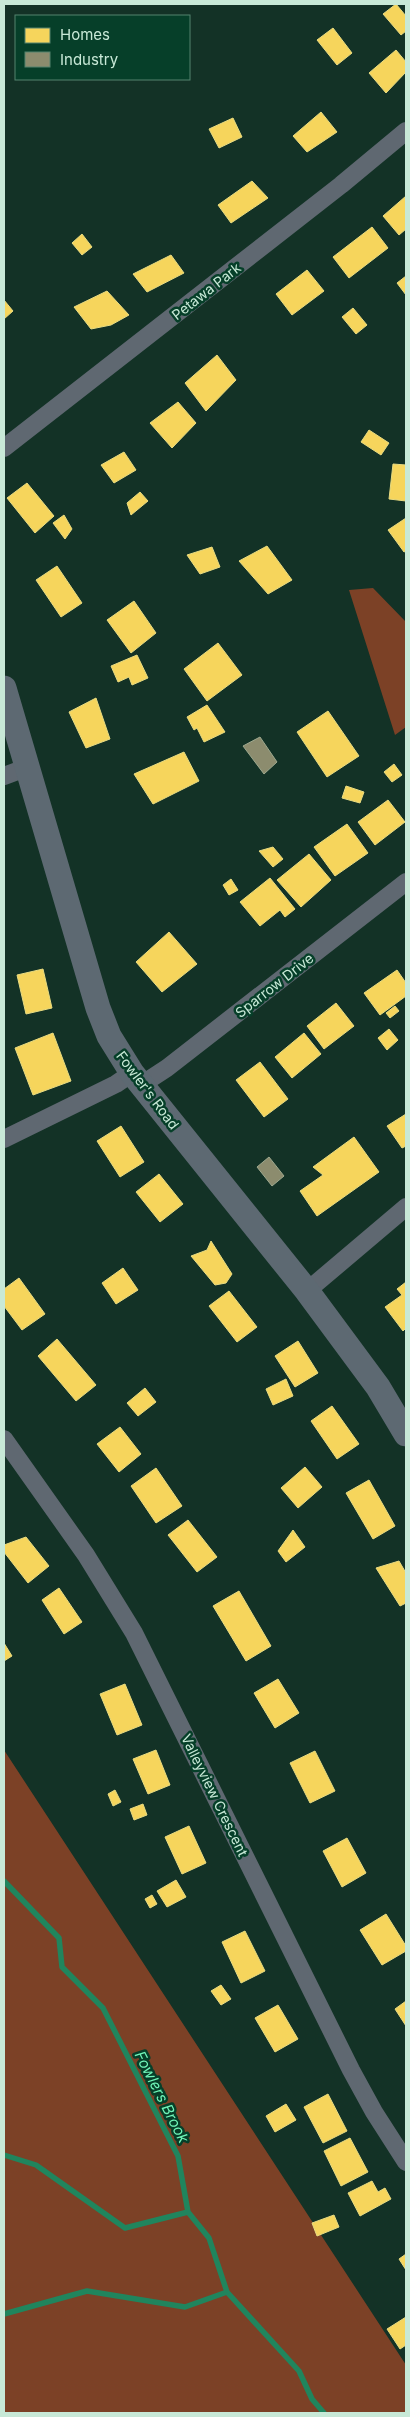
<svg xmlns="http://www.w3.org/2000/svg" width="410" height="2417" font-family="Inter,sans-serif">
<rect width="100%" height="100%" fill="#133226"/>
<!-- green -->
<path fill="#7c4126" d="M373,588L406,622V727L395,735L349,590Z
M4,1750L406,2365V2413H4Z"/>
<!-- homes -->
<path fill="#f6d55c" stroke="#e8db81" d="M396,4L406,16V31L401,35L383,14Z
M333,28L352,53L337,65L317,40Z
M396,50L406,62V72L386,93L369,73Z
M321,112L337,132L307,152L293,136Z
M233,118L242,137L219,148L209,129Z
M252,181L268,198L231,223L218,205Z
M406,196V229L399,235L383,216Z
M372,227L388,248L349,278L333,257Z
M82,234L92,247L82,255L72,243Z
M171,255L184,273L147,292L133,274Z
M307,270L324,291L292,315L276,294Z
M406,276V295L397,283Z
M107,291L129,315L111,325L91,329L74,307Z
M4,300L13,311L4,319Z
M353,308L367,325L356,334L342,317Z
M217,355L236,380L206,411L185,383Z
M178,402L196,423L172,448L150,423Z
M369,430L389,443L381,455L361,442Z
M124,452L136,470L114,483L101,465Z
M393,464L406,465V501L389,499Z
M27,483L54,516L35,533L7,498Z
M140,492L148,501L131,515L127,503Z
M64,515L72,529L65,539L53,523Z
M406,518V551L404,552L388,530Z
M267,546L292,580L268,594L239,561Z
M212,547L220,567L200,574L187,555Z
M57,566L82,603L61,617L36,580Z
M134,601L156,633L131,653L107,620Z
M218,643L242,675L207,701L184,669Z
M137,655L148,678L132,685L129,677L118,682L111,666Z
M96,698L110,739L86,748L69,712Z
M207,705L225,732L204,742L197,728L194,730L187,717Z
M328,711L359,756L327,777L297,732Z
M184,752L199,781L153,804L134,774Z
M394,764L402,775L392,782L384,772Z
M346,786L364,792L360,803L342,798Z
M388,800L405,822L375,845L358,822Z
M347,824L368,853L335,876L314,847Z
M273,847L283,859L273,867L259,851Z
M309,854L331,880L301,907L277,880Z
M270,878L295,909L285,917L280,910L260,926L240,902Z
M231,879L238,890L229,895L223,885Z
M169,932L197,964L162,992L136,962Z
M43,969L52,1008L26,1014L17,975Z
M397,970L406,983V996L380,1015L364,993Z
M336,1003L354,1026L324,1049L307,1026Z
M395,1006L399,1011L390,1018L386,1013Z
M389,1029L398,1040L387,1050L378,1038Z
M53,1033L71,1081L33,1095L15,1048Z
M304,1033L321,1054L292,1078L275,1057Z
M260,1062L288,1099L264,1117L236,1080Z
M406,1114V1146L402,1148L387,1126Z
M121,1126L144,1162L120,1177L97,1141Z
M354,1137L379,1172L317,1216L300,1191L323,1175L313,1167Z
M159,1174L183,1204L160,1222L136,1192Z
M211,1241L232,1274L226,1283L215,1285L191,1256L207,1250Z
M123,1268L138,1290L116,1304L102,1283Z
M19,1278L45,1314L22,1330L4,1306V1289Z
M406,1282V1328L403,1331L385,1307L402,1295L397,1289Z
M229,1291L257,1327L237,1342L209,1306Z
M57,1339L96,1385L76,1401L38,1356Z
M298,1341L318,1373L295,1387L275,1356Z
M286,1379L293,1396L273,1405L266,1389Z
M145,1388L156,1402L138,1416L127,1403Z
M332,1406L359,1444L337,1459L311,1421Z
M120,1427L141,1454L119,1472L97,1444Z
M305,1467L322,1487L298,1508L281,1488Z
M156,1468L182,1506L156,1523L131,1486Z
M369,1480L395,1526L373,1539L346,1493Z
M188,1520L217,1557L197,1572L168,1535Z
M293,1530L305,1547L286,1562L278,1551Z
M26,1537L49,1566L28,1583L4,1552V1545Z
M399,1561L406,1573V1603L400,1606L376,1568Z
M59,1588L82,1622L64,1634L42,1600Z
M239,1591L271,1646L246,1661L213,1606Z
M4,1643L12,1656L4,1661Z
M278,1679L299,1713L275,1728L254,1693Z
M125,1684L142,1725L117,1735L100,1694Z
M156,1750L170,1785L148,1794L133,1759Z
M315,1751L335,1791L310,1803L290,1763Z
M115,1790L121,1802L113,1806L108,1794Z
M143,1804L147,1815L134,1820L130,1809Z
M189,1826L206,1863L182,1874L165,1837Z
M347,1838L366,1873L342,1887L323,1851Z
M176,1880L186,1897L167,1907L157,1891Z
M152,1895L157,1904L150,1908L145,1899Z
M386,1914L406,1946V1951L382,1965L360,1930Z
M245,1931L265,1971L241,1983L222,1942Z
M221,1985L231,1999L221,2005L211,1991Z
M406,2001V2026L395,2009Z
M278,2005L298,2039L275,2052L255,2018Z
M328,2094L347,2131L323,2143L304,2107Z
M286,2104L296,2120L275,2132L266,2116Z
M350,2138L368,2172L341,2186L324,2151Z
M372,2181L378,2192L385,2188L391,2199L360,2216L348,2193Z
M334,2215L339,2227L317,2236L312,2223Z
M406,2254V2270L399,2259Z
M406,2317V2345L400,2349L387,2329Z"/>
<!-- industry -->
<path fill="#8c8c6e" stroke="#9ea88e" d="M260,737L277,762L264,774L243,746Z
M269,1157L284,1176L272,1186L257,1167Z"/>
<g fill="none" stroke-linecap="round" stroke-linejoin="round">
<!-- stream -->
<path stroke="#20855d" stroke-width="5.5" d="M4,1881L59,1938L62,1967L103,2008L178,2156L188,2212L209,2238L227,2292L299,2371L312,2399L324,2413
M4,2155L36,2165L125,2228L188,2212
M4,2314L87,2291L185,2307L227,2292"/>
<!-- street -->
<path stroke="#5f6871" stroke-width="18" d="M4,448L341,185L406,131
M4,776L28,767
M141,1085L167,1068L406,882
M4,1139L116,1084L132,1073
M307,1291L406,1207
M4,1439L86,1555L134,1633L351,2070L374,2112L406,2162"/>
<!-- secondary -->
<path stroke="#5d6972" stroke-width="25" d="M4,688L98,1008L109,1036L132,1073L307,1291L378,1387L406,1434"/>
</g>
<g text-anchor="middle" dominant-baseline="central" stroke-width="5" stroke-linejoin="round" paint-order="stroke">
<!-- street labels -->
<g font-size="14" fill="#c8e9d7" stroke="#063f29">
<text transform="translate(206 291) rotate(-38)">Petawa Park</text>
<text transform="translate(274 985) rotate(-38)">Sparrow Drive</text>
<text transform="translate(148 1090) rotate(53)">Fowler's Road</text>
<text transform="translate(215 1795) rotate(64)">Valleyview Crescent</text>
</g>
<!-- water labels -->
<g font-size="15" font-style="italic" fill="#70f5b8" stroke="#063f29">
<text transform="translate(162 2097) rotate(63)">Fowlers Brook</text>
</g>
</g>
<!-- border -->
<rect width="410" height="2417" fill="none" stroke="#c8e9d7" stroke-width="10"/>
<!-- legend -->
<rect x="15" y="15" width="175" height="65" fill="#063f29" stroke="#54836f"/>
<rect x="25" y="28" width="25" height="15" fill="#f6d55c" stroke="#54836f"/>
<text x="60" y="40" font-size="15" fill="#c8e9d7">Homes</text>
<rect x="25" y="52" width="25" height="15" fill="#8c8c6e" stroke="#54836f"/>
<text x="60" y="65" font-size="15" fill="#c8e9d7">Industry</text>
</svg>
